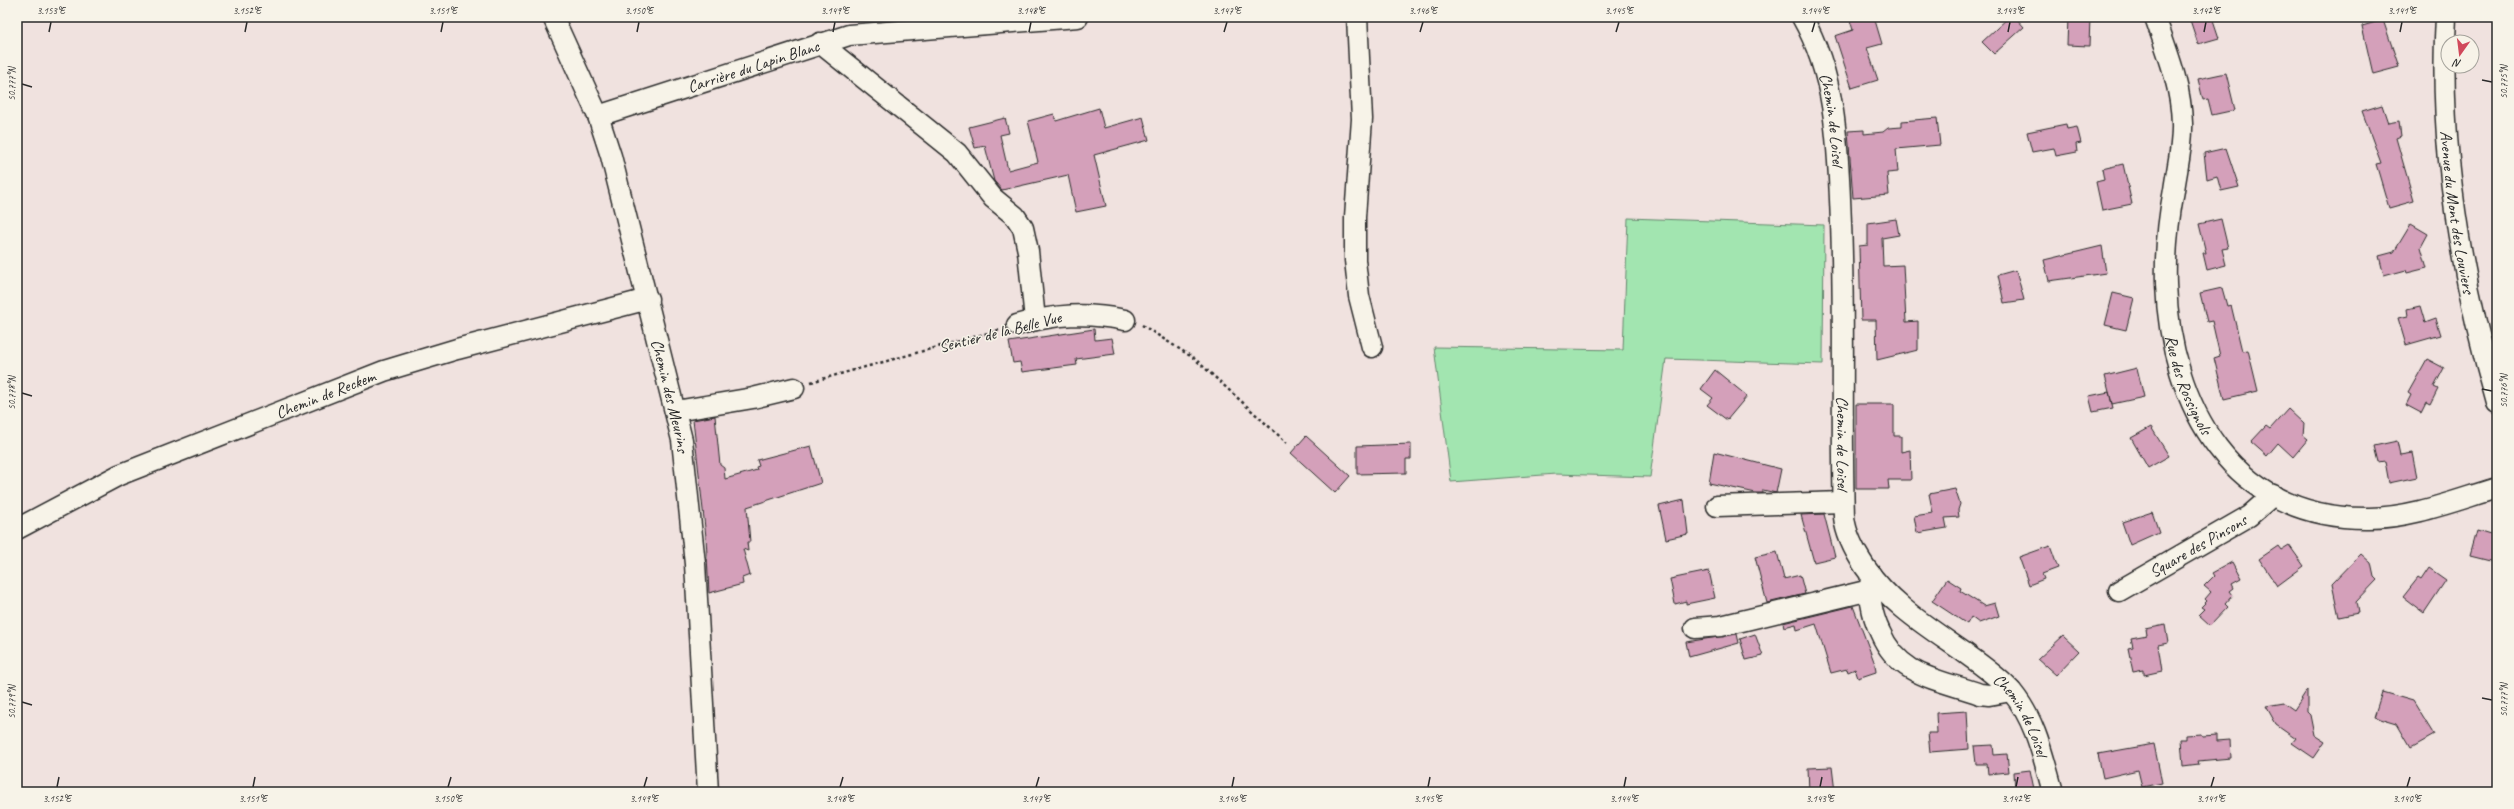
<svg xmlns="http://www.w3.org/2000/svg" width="2514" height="809" font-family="Caveat,sans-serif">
<rect width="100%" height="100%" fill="#f0e2df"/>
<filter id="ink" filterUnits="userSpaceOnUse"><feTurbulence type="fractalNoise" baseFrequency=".025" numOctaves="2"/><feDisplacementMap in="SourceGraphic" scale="8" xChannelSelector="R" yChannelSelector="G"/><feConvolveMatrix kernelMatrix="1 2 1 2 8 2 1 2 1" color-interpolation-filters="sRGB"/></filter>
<g filter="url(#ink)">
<!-- green -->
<path fill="#a2e5b0" stroke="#66886e" d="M1628,218L1824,225L1823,364L1666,359L1650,477L1556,474L1451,482L1434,347L1623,350Z"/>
<!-- building -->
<path fill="#d4a0ba" stroke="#2b2b2b" d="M1849,17H1874L1882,44L1867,48L1878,80L1852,88L1835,36L1853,30Z
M2009,17H2015L2024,27L1994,54L1982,42Z
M2068,17H2090L2089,46L2067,45Z
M2189,17H2212L2219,38L2198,44Z
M2383,20L2399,67L2373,74L2362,26Z
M2226,73L2235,110L2212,115L2208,99L2203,100L2198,79Z
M2382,105L2388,123L2399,121L2401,136L2396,138L2414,201L2389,208L2376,164L2381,163L2362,111Z
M1099,108L1104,128L1143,117L1149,140L1094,155L1106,206L1076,212L1068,175L1002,190L994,181L985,146L975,148L969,127L1005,118L1009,133L1000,135L1008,170L1038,162L1028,121L1054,114L1056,121Z
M1937,118L1940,145L1896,149L1898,172L1887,173L1889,195L1853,198L1848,131L1864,130V134L1883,132L1888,128L1902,127V121Z
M2066,124L2067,129L2077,127L2081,143L2076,144L2077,152L2056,156L2054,148L2032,152L2027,132Z
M2226,148L2239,187L2221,191L2217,176L2207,179L2204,153Z
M2123,164L2132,204L2102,210L2096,182L2104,180L2102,169Z
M1896,219L1899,235L1882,238L1883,266L1903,265L1906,322L1918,321V350L1877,360L1876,320H1861L1859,246L1868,245V223Z
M2221,219L2228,248L2222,249L2226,265L2207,270L2203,253H2206L2199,224Z
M2411,224L2428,234L2421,247L2427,268L2407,273L2406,270L2384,276L2379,256L2394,252Z
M2102,246L2106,273L2049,281L2044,260Z
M2016,270L2024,300L2004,303L1998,275Z
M2222,288L2227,306L2231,305L2242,351L2248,350L2258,391L2224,399L2214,358L2220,356L2212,321L2207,322L2200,293Z
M2113,293L2134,298L2126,330L2105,325Z
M2420,306L2425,323L2436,319L2441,335L2406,345L2398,318L2408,316L2407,309Z
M1094,329L1095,340L1112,338L1115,354L1076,359L1077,365L1022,372L1020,362L1013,363L1009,342Z
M2427,359L2444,368L2434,387L2438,389L2430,405L2426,403L2421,413L2406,405L2411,395L2408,393Z
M2137,368L2144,397L2112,404L2105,376Z
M1715,370L1747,396L1727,420L1707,405L1713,398L1701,389Z
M2109,392L2113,408L2093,412L2089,396Z
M1856,404H1894V436H1901V452L1910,450L1911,480H1888L1889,489H1856Z
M2288,409L2304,424L2303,435L2308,439L2293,457L2278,443L2267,456L2251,442L2266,426L2270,429Z
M715,416L720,465L724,468L725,479L757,470L756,467L759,466L757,460L811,446L821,483L747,507L750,542H747L748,551L743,549L750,575L742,578L743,584L709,593L706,537L693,420Z
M2151,427L2169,456L2148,468L2131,438Z
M1306,436L1350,476L1335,493L1291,453Z
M2397,441L2400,455L2412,453L2417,477L2389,483L2385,461L2378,462L2374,446Z
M1411,444V459H1406V473L1357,474V446Z
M1714,452L1781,469L1776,493L1763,490V493H1756L1709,483Z
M1955,489L1960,504L1958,510L1959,517L1945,518L1947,528L1917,533L1914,516L1933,513L1929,494Z
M1684,500L1688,534L1666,539L1659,506Z
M2152,512L2159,532L2130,545L2122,522Z
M1824,514L1835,557L1814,562L1801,515Z
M2477,531L2497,537L2494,562L2470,556Z
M2289,545L2304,566L2277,586L2259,559L2278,546L2281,550Z
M2050,546L2058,568L2042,574L2044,579L2029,585L2019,557Z
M1777,552L1784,579L1800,575L1805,594L1767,603L1755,557Z
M2361,554L2371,563L2374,577L2377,580L2356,602L2358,613L2339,617L2332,584Z
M2232,562L2241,579L2232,584L2234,588L2230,591L2233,595L2225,604L2228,607L2210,626L2198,615L2204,609L2201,607L2207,601L2205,599L2211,592L2204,586L2214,576L2212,573Z
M2429,568L2446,580L2424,613L2403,597L2418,578L2421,580Z
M1709,571L1715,598L1686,604V601L1675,604L1670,579Z
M1947,579L1961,588L1960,591L1984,606L1995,603L1999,616L1979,623L1971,617L1967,624L1932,601Z
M1853,606L1875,664L1876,672L1858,678L1855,669L1848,672L1847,669L1831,673L1816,624L1797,630L1796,624L1784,627L1783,623Z
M2165,625L2168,643L2158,645L2162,671L2144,675V670L2133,672L2128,648L2133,647L2131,638L2147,635L2146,629Z
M1737,634L1739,643L1689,657L1686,642Z
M1755,634L1763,656L1746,660L1740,639Z
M2063,636L2079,651L2056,675L2038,659Z
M2307,690V712L2310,715L2314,735L2325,742L2314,758L2292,743L2296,738L2276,724L2266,706L2284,703L2294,710Z
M2382,692L2413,701L2434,735L2411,748L2397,724L2374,717Z
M1967,711L1969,749L1930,752L1928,733H1937L1936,713Z
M2201,734L2202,736L2217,735V741L2230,740L2231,758L2198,761L2199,764L2183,766L2181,739H2186V735Z
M2154,744L2162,783L2142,787L2138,770L2103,778L2098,754Z
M1993,745L1994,755L2007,754L2009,772L1988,774L1987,764H1976L1974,746Z
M1832,767L1835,792H1809L1808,768Z
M2030,770L2034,789L2015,790L2014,772Z"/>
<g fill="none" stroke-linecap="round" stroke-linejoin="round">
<!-- minor casing -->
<g stroke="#2b2b2b" stroke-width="23">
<g id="minor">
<path id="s1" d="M553,17L598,116L611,156L682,440L695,564L708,792"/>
<path d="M1357,17L1362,119L1355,217V260L1359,296L1372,347"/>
<path id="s2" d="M1802,17C1838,80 1838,153 1841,223C1845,321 1841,419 1844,517C1846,536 1855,552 1865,567C1891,605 1928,627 1965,653C1981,665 1999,677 2012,692C2036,721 2043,757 2053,792"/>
<path id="s3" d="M2155,17C2167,52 2181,85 2182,123C2183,145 2177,168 2174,190C2168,221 2165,252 2166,284C2170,406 2233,520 2369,518C2412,518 2456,500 2497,488"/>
<path id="s4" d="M2446,17C2438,148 2461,278 2497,403"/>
<path d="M820,43L957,153L993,198L1015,216L1023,228L1028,251L1035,320"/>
<path id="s5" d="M598,116L849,35L1078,17"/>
<path d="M1017,325C1054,314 1087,312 1125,320"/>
<path d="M676,411L753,398L794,388"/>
<path d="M1717,506L1843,502"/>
<path id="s6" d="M17,529L119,475L384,371L457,349L648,299"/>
<path d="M1871,575C1869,597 1871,613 1880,632C1899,677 1938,679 1980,694L1989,695L2011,691"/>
<path id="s7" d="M2119,591L2249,516L2273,495"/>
<path d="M1695,628L1721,626L1870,590"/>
</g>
</g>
<!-- path -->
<path stroke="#2b2b2b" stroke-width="2.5" stroke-dasharray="3 3" stroke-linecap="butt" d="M1142,325L1195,359L1287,443
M811,382L999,330"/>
<!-- minor -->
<use href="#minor" stroke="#f7f3e8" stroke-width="20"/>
</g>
</g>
<!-- ticks -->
<path fill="none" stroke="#2b2b2b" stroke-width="1.5" d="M49,32L51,22M245,32L247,22M441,32L443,22M637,32L639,22M833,32L835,22M1029,32L1031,22M1224,32L1227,22M1420,32L1423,22M1616,32L1619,22M1812,32L1815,22M2008,32L2010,22M2204,32L2206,22M2400,32L2402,22M2482,80L2492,82M22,84L32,87M2482,389L2492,391M22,393L32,396M2482,698L2492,700M22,702L32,705M57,787L59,777M253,787L255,777M448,787L451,777M644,787L647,777M840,787L843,777M1036,787L1039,777M1232,787L1234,777M1428,787L1430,777M1624,787L1626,777M1820,787L1822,777M2016,787L2018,777M2211,787L2214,777M2407,787L2410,777"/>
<g text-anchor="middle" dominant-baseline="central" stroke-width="3" stroke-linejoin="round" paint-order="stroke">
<!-- street labels -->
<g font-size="17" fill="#2b2b2b" stroke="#f7f3e8">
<text stroke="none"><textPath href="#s5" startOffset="163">Carrière du Lapin Blanc</textPath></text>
<text stroke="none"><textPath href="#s2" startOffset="108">Chemin de Loisel</textPath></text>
<text stroke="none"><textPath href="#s4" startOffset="196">Avenue du Mont des Louviers</textPath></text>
<text transform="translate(1000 332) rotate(-14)">Sentier de la Belle Vue</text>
<text stroke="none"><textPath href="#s3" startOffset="376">Rue des Rossignols</textPath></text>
<text stroke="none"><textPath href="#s6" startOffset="337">Chemin de Reckem</textPath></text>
<text stroke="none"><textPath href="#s1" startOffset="398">Chemin des Meurins</textPath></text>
<text stroke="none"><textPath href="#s2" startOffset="432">Chemin de Loisel</textPath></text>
<text stroke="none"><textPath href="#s7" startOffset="91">Square des Pinsons</textPath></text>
<text stroke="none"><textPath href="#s2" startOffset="779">Chemin de Loisel</textPath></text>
</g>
</g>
<!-- margin -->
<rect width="2514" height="809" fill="none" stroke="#f7f3e8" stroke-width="44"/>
<!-- north arrow -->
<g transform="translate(2460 54) rotate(194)"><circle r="19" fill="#f7f3e8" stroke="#a5a39c"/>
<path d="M0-3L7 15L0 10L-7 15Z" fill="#d1495b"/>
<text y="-6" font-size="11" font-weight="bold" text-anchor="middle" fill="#2b2b2b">N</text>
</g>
<rect x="22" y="22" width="2470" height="765" fill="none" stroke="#2b2b2b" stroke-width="1.5"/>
<g font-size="10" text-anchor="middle" fill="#2b2b2b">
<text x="51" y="14">3.153°E</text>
<text x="247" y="14">3.152°E</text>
<text x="443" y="14">3.151°E</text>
<text x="639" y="14">3.150°E</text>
<text x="835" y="14">3.149°E</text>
<text x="1031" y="14">3.148°E</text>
<text x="1227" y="14">3.147°E</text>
<text x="1423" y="14">3.146°E</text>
<text x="1619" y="14">3.145°E</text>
<text x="1815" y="14">3.144°E</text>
<text x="2010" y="14">3.143°E</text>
<text x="2206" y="14">3.142°E</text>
<text x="2402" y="14">3.141°E</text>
<text transform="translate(2503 82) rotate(-90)" y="4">50.775°N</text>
<text transform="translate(11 84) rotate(-90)" y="4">50.777°N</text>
<text transform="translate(2503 391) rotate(-90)" y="4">50.776°N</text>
<text transform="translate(11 393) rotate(-90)" y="4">50.778°N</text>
<text transform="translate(2503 700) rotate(-90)" y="4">50.777°N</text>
<text transform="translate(11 702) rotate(-90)" y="4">50.779°N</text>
<text x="57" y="802">3.152°E</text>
<text x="253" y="802">3.151°E</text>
<text x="448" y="802">3.150°E</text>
<text x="644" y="802">3.149°E</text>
<text x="840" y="802">3.148°E</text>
<text x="1036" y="802">3.147°E</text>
<text x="1232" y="802">3.146°E</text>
<text x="1428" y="802">3.145°E</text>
<text x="1624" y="802">3.144°E</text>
<text x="1820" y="802">3.143°E</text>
<text x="2016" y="802">3.142°E</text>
<text x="2211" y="802">3.141°E</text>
<text x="2407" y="802">3.140°E</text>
</g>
</svg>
